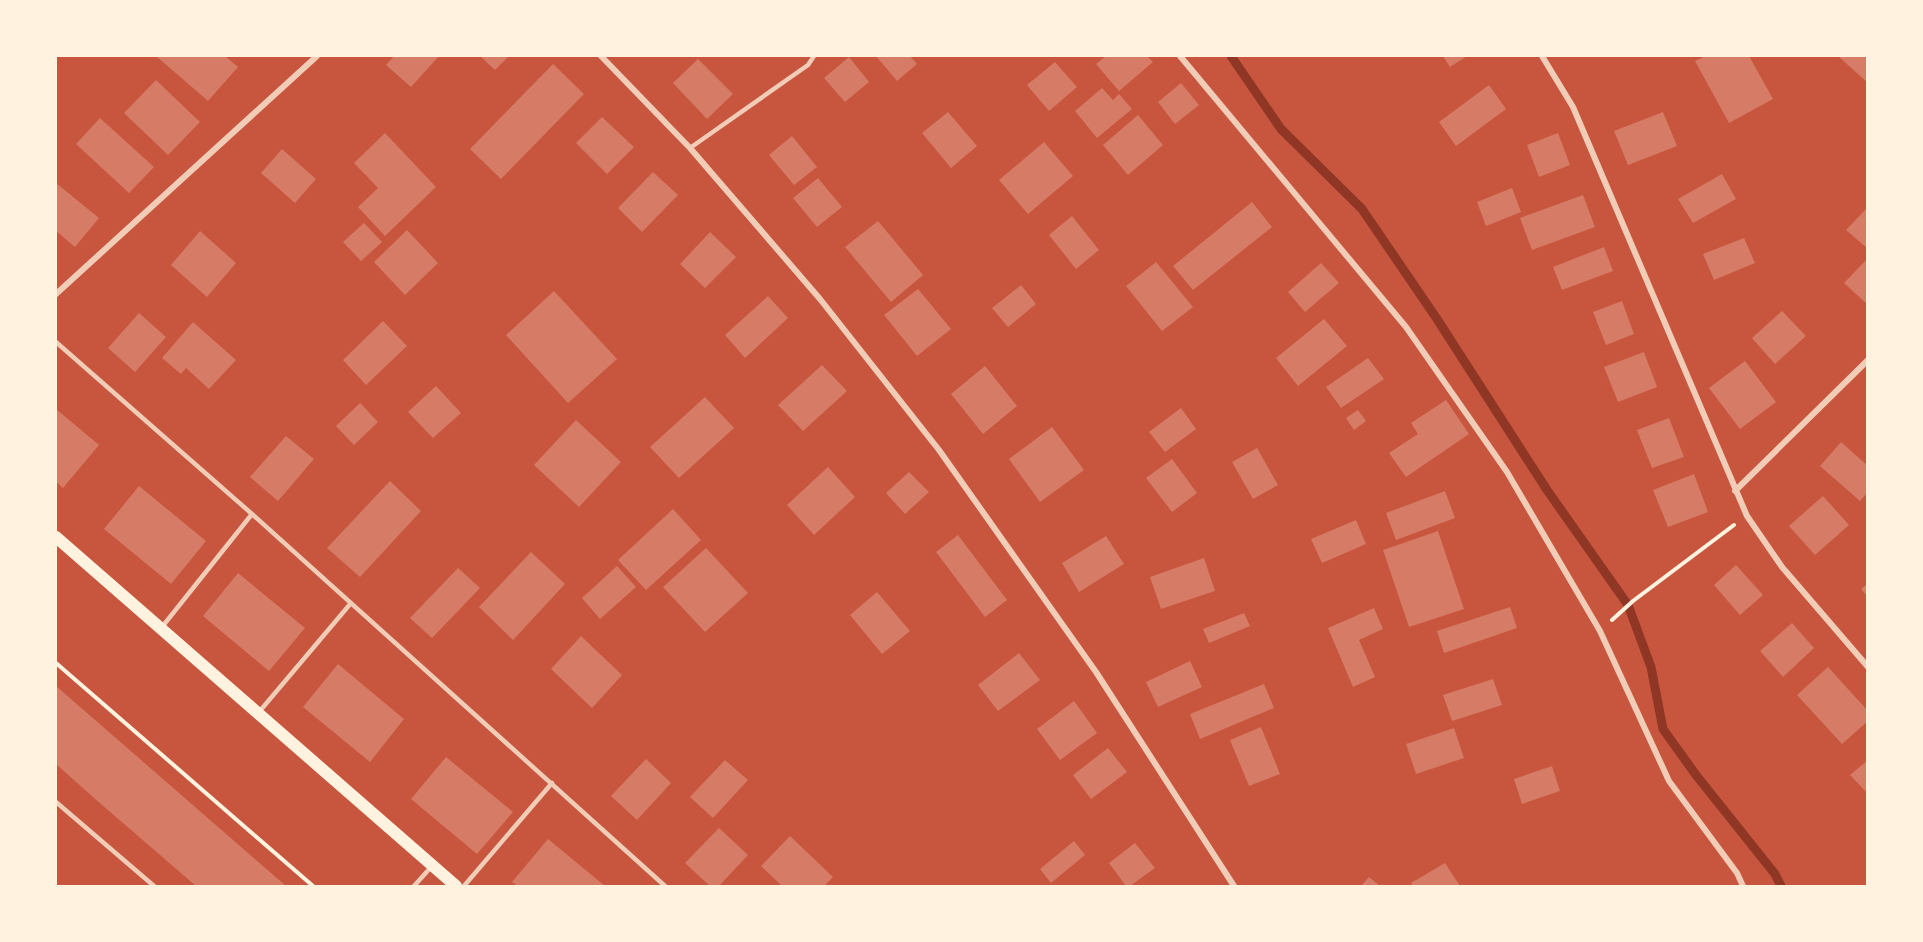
<svg xmlns="http://www.w3.org/2000/svg" width="1923" height="942" font-family="Lato,sans-serif">
<rect width="100%" height="100%" fill="#c8553d"/>
<g fill="none" stroke-linecap="round" stroke-linejoin="round">
<!-- stream -->
<path stroke="#8f3625" stroke-width="9" d="M1231,56L1281,129L1362,209L1437,319L1547,490L1628,605L1651,667L1663,729L1696,775L1775,874L1781,886"/>
</g>
<!-- building -->
<path fill="#d67c66" d="M156,56H225L238,67L208,101Z
M394,56H439L411,87L386,65Z
M480,56H509L495,70Z
M876,56H910L917,64L897,81Z
M1106,56H1147L1153,62L1119,91L1096,64Z
M1443,56H1467L1450,67Z
M1706,56H1749L1773,99L1729,123L1695,61Z
M1838,56H1868V83Z
M849,57L869,82L845,102L824,78Z
M698,59L733,94L707,119L673,83Z
M1055,62L1077,87L1049,111L1027,85Z
M553,64L584,94L501,179L470,149Z
M156,80L200,122L168,155L124,113Z
M1181,83L1199,105L1175,124L1158,102Z
M1489,85L1506,109L1456,146L1439,122Z
M1102,88L1113,100L1119,94L1132,109L1097,138L1075,111Z
M948,112L977,146L951,168L922,133Z
M1663,112L1677,146L1628,165L1614,131Z
M1138,115L1163,145L1128,175L1103,145Z
M602,117L634,147L607,174L576,143Z
M100,118L154,167L129,193L76,144Z
M385,133L436,187L385,236L358,207L378,188L354,163Z
M1558,133L1570,165L1539,177L1527,145Z
M792,136L817,167L794,185L769,155Z
M1044,142L1073,176L1028,214L999,180Z
M282,149L316,179L295,203L261,173Z
M653,172L678,195L642,232L618,208Z
M1722,174L1736,199L1693,223L1678,199Z
M818,178L842,207L817,227L793,198Z
M56,183L99,218L75,247L56,231Z
M1512,188L1521,212L1486,226L1477,202Z
M1583,195L1595,227L1532,250L1520,218Z
M1252,202L1272,227L1193,290L1173,266Z
M1866,209L1868,210V249L1846,230Z
M1072,216L1099,250L1076,269L1049,235Z
M878,221L923,275L891,302L845,247Z
M364,223L382,242L361,261L343,242Z
M407,230L438,263L405,295L374,262Z
M200,231L236,263L207,297L171,265Z
M710,232L736,257L705,288L680,264Z
M1744,238L1755,263L1714,280L1703,254Z
M1604,247L1613,271L1562,290L1553,267Z
M1868,258V305L1844,283Z
M1156,262L1193,307L1162,331L1126,286Z
M1321,263L1339,283L1305,312L1288,292Z
M1021,285L1036,304L1008,327L992,308Z
M918,289L951,329L917,356L884,315Z
M554,291L617,359L568,403L506,335Z
M768,296L788,318L745,358L725,335Z
M1622,301L1634,334L1606,345L1593,312Z
M1782,311L1806,336L1775,364L1752,338Z
M139,313L166,337L135,372L108,348Z
M1324,319L1347,346L1298,386L1276,358Z
M383,321L407,346L366,385L343,360Z
M193,322L236,360L209,389L186,368L181,374L162,358Z
M1644,352L1657,387L1618,402L1604,367Z
M1368,358L1384,379L1341,408L1326,387Z
M1745,361L1776,402L1740,429L1709,388Z
M822,365L847,391L803,431L778,405Z
M985,366L1017,406L983,434L951,394Z
M436,386L461,413L433,438L408,412Z
M705,397L734,428L679,478L650,447Z
M1446,400L1469,434L1406,477L1389,453L1418,434L1411,423Z
M360,403L378,422L354,445L336,426Z
M1181,408L1196,429L1165,452L1149,432Z
M56,409L99,445L63,488L56,482Z
M1358,410L1366,421L1354,430L1346,418Z
M1669,418L1684,457L1652,468L1637,430Z
M576,420L621,462L579,507L534,465Z
M1052,427L1084,470L1040,502L1009,459Z
M286,436L314,459L278,501L250,477Z
M1841,442L1868,466V492L1860,501L1820,466Z
M1257,448L1278,485L1253,499L1232,462Z
M1172,459L1197,493L1172,512L1146,478Z
M828,467L855,497L814,535L787,505Z
M909,472L929,492L905,514L886,493Z
M1694,474L1708,512L1668,527L1653,490Z
M390,481L421,511L360,577L327,548Z
M139,486L206,541L171,584L104,529Z
M1445,491L1455,518L1396,540L1386,513Z
M1823,496L1849,525L1815,555L1789,526Z
M673,509L701,540L646,590L618,560Z
M1356,520L1366,544L1322,563L1311,539Z
M1438,531L1464,609L1409,627L1383,550Z
M958,535L1007,600L985,617L936,552Z
M1106,536L1124,564L1079,592L1062,563Z
M706,548L748,593L705,632L663,587Z
M531,552L565,584L513,640L479,607Z
M1204,558L1215,591L1161,609L1150,577Z
M1736,565L1763,595L1740,615L1714,585Z
M617,566L636,587L600,619L582,598Z
M458,568L480,588L432,638L410,618Z
M238,573L305,628L269,671L203,616Z
M1868,583V597L1861,589Z
M877,592L910,631L882,654L850,615Z
M1510,607L1517,628L1444,653L1437,631Z
M1374,608L1383,629L1359,640L1375,677L1353,687L1328,628Z
M1244,613L1250,626L1209,643L1203,629Z
M1792,623L1814,648L1783,677L1760,651Z
M581,636L622,675L592,708L551,669Z
M1019,653L1040,680L998,711L978,685Z
M1190,661L1202,687L1158,707L1146,682Z
M338,664L404,719L370,762L303,707Z
M1828,667L1868,711V721L1842,744L1797,695Z
M1493,679L1502,705L1452,721L1443,695Z
M1264,684L1274,708L1200,739L1190,714Z
M56,686L286,886H196L94,798L56,764Z
M1074,701L1097,733L1060,760L1037,729Z
M1261,727L1280,774L1249,786L1230,740Z
M1454,728L1464,758L1416,774L1406,744Z
M1108,748L1127,772L1091,799L1073,775Z
M446,757L513,812L477,854L411,799Z
M646,759L671,783L637,820L611,796Z
M725,760L748,780L713,818L690,797Z
M1868,760V794L1850,775Z
M1552,766L1560,791L1522,804L1514,779Z
M719,828L748,855L719,886H710L685,863Z
M790,836L833,877L824,886H782L761,866Z
M548,839L605,886H518L512,882Z
M1074,841L1085,855L1051,883L1040,869Z
M1135,843L1155,868L1130,886H1126L1109,863Z
M1445,863L1460,886H1413L1411,883Z
M1369,877L1380,886H1361Z"/>
<g fill="none" stroke-linecap="round" stroke-linejoin="round">
<!-- path -->
<path stroke="#fff3e0" stroke-width="4" d="M1612,620L1633,601L1734,525
M56,663L313,886"/>
<!-- service -->
<path stroke="#f1ccb7" stroke-width="4.5" d="M690,148L808,65L814,56
M56,342L252,514L665,886
M162,627L252,514
M259,712L351,603
M56,802L154,886
M414,886L432,866
M464,886L552,783"/>
<!-- minor -->
<path stroke="#f1ccb7" stroke-width="6" d="M601,56L690,148L820,299L939,450L1096,672L1234,886
M1180,56L1406,327L1507,472L1600,631L1669,781L1737,873L1743,886
M1542,56L1573,107L1747,516L1782,567L1868,667
M56,294L317,56
M1735,491L1868,360"/>
<!-- secondary -->
<path stroke="#fff3e0" stroke-width="12" d="M56,537L456,886"/>
</g>
<!-- border -->
<rect width="1923" height="942" fill="none" stroke="#fff3e0" stroke-width="114"/>
</svg>
